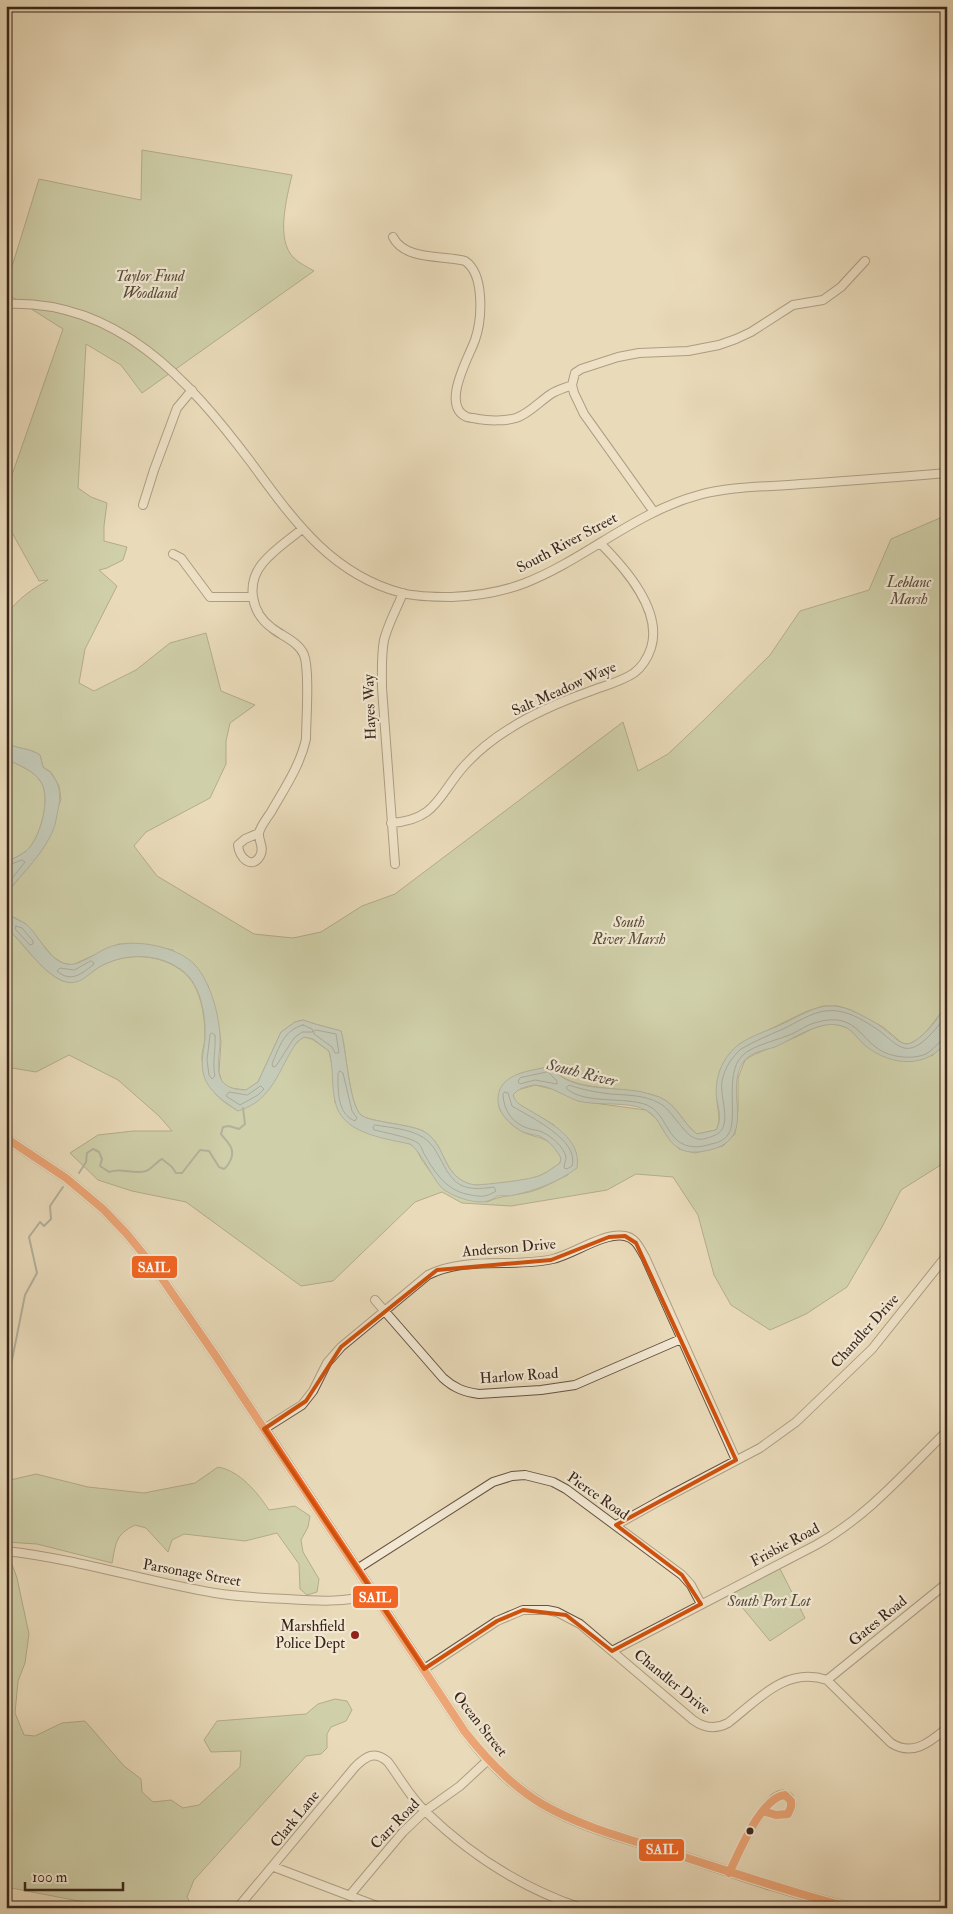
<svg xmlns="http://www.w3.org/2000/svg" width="953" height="1914" font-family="'IM FELL Double Pica',serif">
<rect width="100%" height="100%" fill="#e9dab9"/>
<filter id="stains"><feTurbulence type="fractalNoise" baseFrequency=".004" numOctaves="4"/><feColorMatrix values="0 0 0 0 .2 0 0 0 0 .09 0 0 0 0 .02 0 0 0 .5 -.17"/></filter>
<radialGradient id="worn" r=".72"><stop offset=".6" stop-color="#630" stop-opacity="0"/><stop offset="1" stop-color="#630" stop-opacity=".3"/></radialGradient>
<!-- green -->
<path fill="#b0c194" stroke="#747356" d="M142,150L292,175C287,197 275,240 294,258C299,263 307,267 314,271L142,393L121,365L86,344L78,488L91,497L107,503L104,526V541L127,547L123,560L107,568L99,570L117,586L85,649L79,683L94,691L136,670L170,643L206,633L221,691L255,705L230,723L226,741V764L210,798L146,832L134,846L157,876L254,934L293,938L321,932L362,906L395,894L623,722L638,771L668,754L707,717L770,655L800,611L869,590L891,539L947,515V947L943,957L942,972L944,1005L940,1014L926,1032L918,1039L909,1044L902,1043L883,1027L851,1010L838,1006H823L805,1012L738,1045C734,1055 717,1092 717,1099C717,1111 722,1118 716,1130L697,1134C683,1124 677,1104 659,1097C631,1085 566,1094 552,1066L518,1074L499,1108C503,1116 510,1124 518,1129C536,1141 548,1132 561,1158L560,1163C554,1167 548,1172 541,1175C529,1181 491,1185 477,1185C470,1185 462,1182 456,1176C442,1163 442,1141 423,1131C409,1124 369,1122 361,1115C349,1105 346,1047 341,1031L315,1024L303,1020L295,1022L281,1032L258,1082L246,1090L230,1088L222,1082L219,1072L221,1042L218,1021L208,985L173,950L148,945L119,944L72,965L63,963L53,957L26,924L6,913L7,893L44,847L61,799L59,786L51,772L43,767L40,755C30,748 17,749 6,743V616C16,600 32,589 48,580L39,581L6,522V492L63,329L6,293V286L39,179L141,200Z
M6,758C18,766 33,769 41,782C51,797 41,835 29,848C23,855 14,858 6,862Z
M6,931L13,934C25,947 46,975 63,981C80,986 90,971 103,965C128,952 160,954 182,971C201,985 205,1016 205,1037C205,1044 201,1053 202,1060C203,1066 210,1087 214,1092C219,1099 230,1106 238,1111L297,1042L304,1037L312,1039L329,1051L333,1071L335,1103L381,1136L410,1144L415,1147L422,1160L442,1188L487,1202C503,1194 519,1196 536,1190C547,1186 557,1180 568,1175L554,1125L515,1102L513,1095L518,1090L535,1085L552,1089L579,1101L646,1110L657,1119L667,1136L679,1149L695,1153L723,1146L735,1134L738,1110V1078L745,1060L753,1055L796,1037L814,1028L829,1024L839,1025L850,1029L856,1035L932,1056L947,1041V1161L901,1190L882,1227L847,1287L806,1314L770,1330L731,1305L714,1275L698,1215L673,1177L636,1174L607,1190L511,1206L462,1203L442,1192L415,1202L333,1281L301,1286L186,1202L132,1191L98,1180L70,1153L98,1135L133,1131H172L159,1116L118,1080L69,1055L36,1072L6,1067Z
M218,1467C240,1471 257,1492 269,1510L295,1506L310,1516L308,1527L301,1540L303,1552L319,1579L317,1592L307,1595L300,1589L299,1564L277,1533L245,1541L184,1534L172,1540L168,1552L146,1528L135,1525C115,1535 116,1543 112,1563L37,1544L6,1542V1481L36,1474L88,1487L144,1493L195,1483Z
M6,1559L12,1564L17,1578L29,1634L25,1663L18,1681L15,1713L24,1735L35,1736L62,1723L85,1721L124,1766L141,1779L142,1792L153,1802L171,1800L183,1808L199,1805L240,1767L241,1751L211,1752L204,1740L217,1721L306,1714L318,1704L335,1699L347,1701L352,1710L346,1721L331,1727L327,1734V1748L321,1754L306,1756L194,1880L187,1897L193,1908H115L6,1887Z
M778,1565L805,1618L770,1641L731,1594Z"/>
<!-- water -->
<path fill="#9ab8b8" stroke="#737d78" d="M6,743C17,749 30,748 40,755L43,767C59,778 62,792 58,810C57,815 56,820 55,825C46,852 23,872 6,894V862C14,858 23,855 29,848C41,835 51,797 41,782C33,769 18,766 6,758Z
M6,913C12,918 20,920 26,924C40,936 47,959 66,964C79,967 95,953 107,948C131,937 178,946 195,965C211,982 221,1020 220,1043C220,1055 215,1070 222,1081C227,1088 237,1090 246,1090L258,1082L281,1032L295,1022L303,1020L315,1024L341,1031C346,1047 349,1105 361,1115C369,1122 409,1124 423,1131C442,1141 442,1163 456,1176C461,1181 470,1185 477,1185C489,1184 531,1180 541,1175C548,1172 554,1167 560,1163L561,1158C556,1149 549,1140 539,1136C532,1134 524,1134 518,1129C509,1123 499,1113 498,1102C496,1073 530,1071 552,1066C564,1091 612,1087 637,1091C644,1092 652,1095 659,1097C677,1104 683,1124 697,1134L716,1130C722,1119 719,1112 717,1100C714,1085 719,1066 729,1054C740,1039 762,1033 778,1026C812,1011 825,995 863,1016C870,1020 879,1024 885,1030C892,1035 899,1044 907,1044C918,1043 935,1023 940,1014C948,1001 943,986 942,973C942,963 944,955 947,947V1041C927,1069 892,1066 867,1047C856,1039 853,1027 838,1025C818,1021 793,1039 775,1047C765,1050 751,1052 744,1061C722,1091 760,1137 710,1150C700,1152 690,1154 680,1149C664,1141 662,1118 646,1110C629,1101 597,1106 578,1101C564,1096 551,1086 536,1085C527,1085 518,1089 513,1095C516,1104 521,1105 529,1110C551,1123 582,1139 577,1168C558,1182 537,1190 514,1195C509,1197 503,1195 498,1196C495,1197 492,1200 488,1201C476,1205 450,1196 441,1187C431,1176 421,1151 410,1144C382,1138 341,1133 335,1101C331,1084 334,1067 329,1051L313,1039L304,1037L297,1042C278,1069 274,1100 238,1111C226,1103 208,1091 204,1076C200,1063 204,1051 205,1038C206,1016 201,985 183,971C161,954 129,952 103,965C90,971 80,988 63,981C43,973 28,949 13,934L6,931Z"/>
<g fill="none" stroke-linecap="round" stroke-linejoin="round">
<!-- shore -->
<path stroke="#6a6e68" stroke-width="1" d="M6,866L22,860L25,862L6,886
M16,926L22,928L33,941V944L30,945L16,930Z
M91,961L94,963L93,965C81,974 71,983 57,971L60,968L74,970Z
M947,1011C943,1022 934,1031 926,1039C906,1057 898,1046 881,1032C870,1024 851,1012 837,1011C817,1008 800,1021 783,1029C769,1035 755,1041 741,1049C732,1057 725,1067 722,1081C719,1098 735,1129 713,1136C708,1138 702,1140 698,1139C685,1138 673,1110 659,1103C645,1095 626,1095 610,1094C596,1092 583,1090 569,1085L566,1088C584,1105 624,1096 647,1105C665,1112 667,1139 685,1145C694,1148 701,1147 711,1144C717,1143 723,1141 727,1136C740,1122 723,1075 742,1056C752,1045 779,1040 794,1033C800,1030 807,1025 814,1023C863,1008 858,1049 896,1056C905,1058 922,1058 929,1052C935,1048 939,1040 947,1039
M303,1025L312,1029L313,1032H302L294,1038L276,1066L273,1067L272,1064C279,1047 284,1030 303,1025Z
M316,1030L336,1034L339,1053H335L332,1047L314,1034V1031Z
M212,1033L215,1035C216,1049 212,1063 215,1076L212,1079L209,1075L207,1060L210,1035Z
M340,1071L343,1073L352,1111L357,1118L355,1121C337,1114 338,1090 338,1074Z
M548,1072L557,1081V1084L535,1080L520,1084L518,1082L520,1078Z
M261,1086L264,1089L258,1095L240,1105L226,1096L229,1092L247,1095Z
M505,1092L508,1093L512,1106C530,1117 580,1140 572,1166L567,1169L564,1168C564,1165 566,1160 566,1157C564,1147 551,1136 542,1132C538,1130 534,1130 530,1129C513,1124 504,1112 503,1095Z
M375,1125C392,1128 416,1129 429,1142C435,1148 438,1155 442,1162C455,1188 466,1191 494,1187L496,1191C487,1197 481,1197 471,1195C449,1192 436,1175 426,1157C423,1153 422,1147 418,1143C412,1138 383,1132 374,1130L373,1127Z"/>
<!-- stream -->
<path stroke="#737d78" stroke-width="2" d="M79,1173L86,1162L87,1153L93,1149L99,1152L102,1159L100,1166L109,1172C122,1167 133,1175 146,1171C152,1169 156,1162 162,1159L172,1167L176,1173H182L200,1150L209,1151L219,1167L224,1169C228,1166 229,1164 231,1159C235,1148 228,1143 221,1134L223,1127L229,1126L239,1129L245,1124L243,1108
M6,1390L25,1295L37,1273L29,1237L40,1222L44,1226L51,1219L50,1206L63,1187"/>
<!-- minor casing -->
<g stroke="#655241" stroke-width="10">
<path id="minor" d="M393,237C405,261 444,255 465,261C485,274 482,320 475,340C469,357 440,406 467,417C470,418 475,418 478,419C489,421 506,421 516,418C529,414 540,401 551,394C557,390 565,388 572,385L574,393L584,414L654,512
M6,304C117,299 189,380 250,461C292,518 330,574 402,593C418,597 435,597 451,597C476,596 502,592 525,583C586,559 635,512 699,495C731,486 767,487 801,484C849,481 898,477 947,473
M572,385L575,373L581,369L618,357L639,353L688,351L719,345L736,339L751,332L793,305L823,300L841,287L865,261
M143,505L154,470L177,408L192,390
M173,554L181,558L210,597H252
M391,823C437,820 438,795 465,765C478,751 493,739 509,729C534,713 560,702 588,692C603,686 621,682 634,673C642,667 648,657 651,648C663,610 624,567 600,543
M259,833L245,839L238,845C239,858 252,870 260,856C265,847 258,841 259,833C260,827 267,818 271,812C284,789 300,766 306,739C306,720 310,671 304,655C299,642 282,636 272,628C251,613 246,584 262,564C273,550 289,540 302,529
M395,864L382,688C382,672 381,656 384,640C388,624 397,608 403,593
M375,1300L443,1378C454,1388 464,1392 479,1394L541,1390L575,1385L681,1339
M264,1429L302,1405L313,1391L327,1363L341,1347L428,1275C465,1256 514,1268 553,1259C574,1254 604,1232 625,1236C636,1238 640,1249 645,1257L736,1460
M616,1525L661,1500L760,1448L796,1422L872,1349L947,1255
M6,1551C77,1559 145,1581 215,1593C239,1597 263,1598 287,1599C316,1601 345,1603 374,1594
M357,1569L493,1482L512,1476L525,1475L553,1482L566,1489L682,1575L691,1585L701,1604
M612,1651L816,1545C867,1517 906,1471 947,1431
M424,1669L497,1621L523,1610H547L557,1612L580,1624L693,1720C704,1728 715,1730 728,1723C757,1701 785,1666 827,1680L891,1743C913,1757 930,1742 947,1728
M827,1680L947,1583
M274,1867L382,1908
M729,1873C736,1859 768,1787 785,1795C794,1798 792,1809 788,1814L776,1815L763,1811
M350,1895L403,1832L425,1811L460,1786L488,1760
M240,1905L355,1767C366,1756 375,1750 388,1762C400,1778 410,1797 425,1811C469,1854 522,1888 581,1908"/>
</g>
<!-- major casing -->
<g stroke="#392519" stroke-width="11">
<path id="major" d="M6,1138L66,1178L103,1209L126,1233L154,1267L215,1355L465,1732C486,1760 511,1785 542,1804C581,1827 627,1839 670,1852C730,1872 790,1893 852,1908"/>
</g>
<!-- minor -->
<use href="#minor" stroke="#f1e7d2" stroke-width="8"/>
<!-- major -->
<use href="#major" stroke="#e4bd7c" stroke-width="9"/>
<!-- bus-1 casing -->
<g stroke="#f1e7d2" stroke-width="11">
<path id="bus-1" d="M6,1138L66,1178L103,1209L126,1233L154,1267L215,1355L465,1732C487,1760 512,1786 542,1804C585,1829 634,1840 681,1856C737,1874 793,1893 851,1908
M729,1873C739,1853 761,1797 785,1795L791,1801V1807L788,1814L776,1815L763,1811"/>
</g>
<!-- bus-1 -->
<use href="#bus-1" stroke="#f26522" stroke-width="8"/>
</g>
<!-- marked area -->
<path d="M0 0H953V1914H0ZM625,1236L636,1243L736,1460L616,1525L682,1575L701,1604L612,1651L566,1615L523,1610L497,1621L424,1669L264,1429L306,1401L341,1347L437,1270L551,1260L609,1237Z" fill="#e9dab9" fill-opacity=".55" fill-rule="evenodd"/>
<path fill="none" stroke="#ce510e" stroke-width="4" stroke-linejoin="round" d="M625,1236L636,1243L736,1460L616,1525L682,1575L701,1604L612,1651L566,1615L523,1610L497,1621L424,1669L264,1429L306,1401L341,1347L437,1270L551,1260L609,1237Z"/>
<!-- markers -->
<circle fill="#8f2418" stroke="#f1e7d2" stroke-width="2" cx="355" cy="1635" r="5"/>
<circle fill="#392519" stroke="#f1e7d2" stroke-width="2" cx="750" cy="1831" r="4.5"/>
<g text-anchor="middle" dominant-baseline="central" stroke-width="4.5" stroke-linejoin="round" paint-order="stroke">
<!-- park labels -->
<g font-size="15" font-style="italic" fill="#574c38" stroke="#f1e7d2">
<text x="150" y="276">Taylor Fund<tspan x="150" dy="17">Woodland</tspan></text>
<text x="909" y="582">Leblanc<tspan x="909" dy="17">Marsh</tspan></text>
<text x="629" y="922">South<tspan x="629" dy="17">River Marsh</tspan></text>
<text x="769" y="1601">South Port Lot</text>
</g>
<!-- street labels -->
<g font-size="15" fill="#392519" stroke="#f1e7d2">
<text transform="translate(567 543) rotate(-28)">South River Street</text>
<text transform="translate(564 689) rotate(-24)">Salt Meadow Waye</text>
<text transform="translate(370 707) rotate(-92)">Hayes Way</text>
<text transform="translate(509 1248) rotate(-5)">Anderson Drive</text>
<text transform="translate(865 1331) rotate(-48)">Chandler Drive</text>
<text transform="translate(519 1376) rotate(-4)">Harlow Road</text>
<text transform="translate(598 1496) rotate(35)">Pierce Road</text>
<text transform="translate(785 1545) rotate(-28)">Frisbie Road</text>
<text transform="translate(192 1573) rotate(10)">Parsonage Street</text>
<text transform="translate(878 1621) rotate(-39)">Gates Road</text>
<text transform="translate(672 1682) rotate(39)">Chandler Drive</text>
<text transform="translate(480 1724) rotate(52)">Ocean Street</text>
<text transform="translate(295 1819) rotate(-51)">Clark Lane</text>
<text transform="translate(395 1824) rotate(-46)">Carr Road</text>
</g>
<!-- poi labels -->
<g font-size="15" fill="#392519" stroke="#f1e7d2" text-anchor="end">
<text x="345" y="1626">Marshfield<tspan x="345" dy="17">Police Dept</tspan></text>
</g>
<!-- water labels -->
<g font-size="16" font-style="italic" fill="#514a41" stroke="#f1e7d2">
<text transform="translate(582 1073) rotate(14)">South River</text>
</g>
</g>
<g stroke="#f1e7d2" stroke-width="2">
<rect x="131" y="1255" width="47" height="24" rx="5" fill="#f26522"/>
<rect x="352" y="1585" width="47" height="24" rx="5" fill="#f26522"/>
<rect x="638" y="1838" width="47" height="24" rx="5" fill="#f26522"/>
</g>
<g font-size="14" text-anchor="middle" font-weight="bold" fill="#fff">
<text x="154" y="1272">SAIL</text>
<text x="375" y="1602">SAIL</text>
<text x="662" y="1854">SAIL</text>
</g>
<!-- margin -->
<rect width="953" height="1914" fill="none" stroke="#e9dab9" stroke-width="25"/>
<rect x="8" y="8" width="938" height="1899" fill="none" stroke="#392519" stroke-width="2.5"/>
<rect x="12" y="12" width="928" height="1889" fill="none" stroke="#392519"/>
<!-- scale -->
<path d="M25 1882v8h98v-8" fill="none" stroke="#392519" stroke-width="2.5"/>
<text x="32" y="1882" font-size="15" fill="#392519" stroke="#f1e7d2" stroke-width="4" paint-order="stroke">100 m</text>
<rect width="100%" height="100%" filter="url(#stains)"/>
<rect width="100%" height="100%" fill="url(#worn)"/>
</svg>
